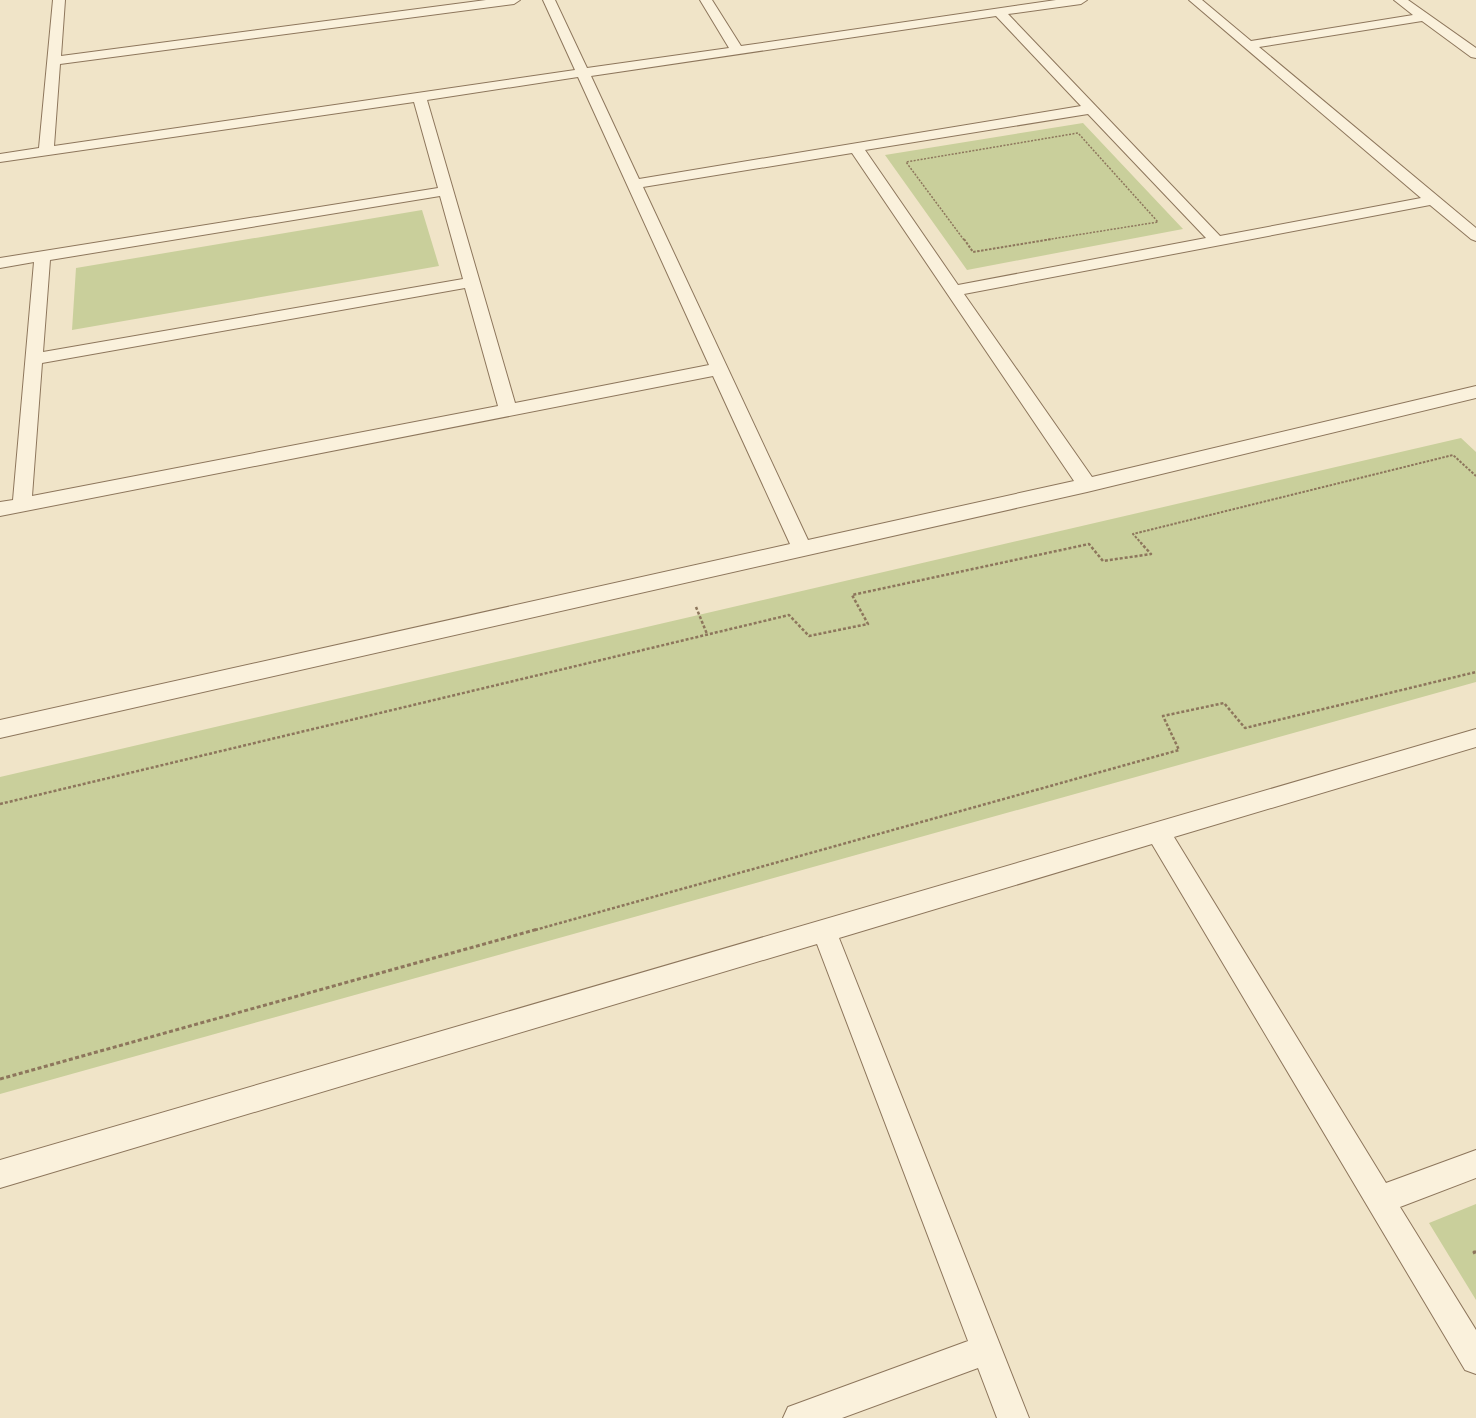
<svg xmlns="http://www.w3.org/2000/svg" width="1476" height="1418" font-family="Bitter,serif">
<rect width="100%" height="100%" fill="#f0e4c8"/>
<!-- green -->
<path fill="#c9cf9b" d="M1083,123L1183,229L967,270L885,155Z
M422,210L439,266L72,330L76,268Z
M1461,438L1476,452V682L0,1094V777Z
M1476,1204V1300L1429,1223Z"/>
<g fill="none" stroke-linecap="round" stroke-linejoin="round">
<!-- street casing -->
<g stroke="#8d765c" stroke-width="2">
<path id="street" d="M53,0H65L61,56L486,0H520L514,4L60,64L54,146L575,70L543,0H555L587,68L729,48L700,0H712L741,46L1056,0H1087L1081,4L1008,14L1220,236L1421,198L1189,0H1202L1251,41L1413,15L1394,0H1408L1476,48V58L1471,57L1422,21L1259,47L1476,228V241L1471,239L1430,205L964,294L1092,477L1476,386V398L1087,492L0,738V720L790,544L713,376L0,516V502L13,500L34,262L0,268V258L438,188L414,102L0,162V154L39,148ZM996,16L1081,106L639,179L591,76ZM578,77L709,365L515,403L427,100ZM1088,114L1206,238L958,285L865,150ZM852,153L1074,481L808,540L643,187ZM440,196L463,279L43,352L50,260ZM465,288L498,406L32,496L42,363Z
M1476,729V747L1174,837L1386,1183L1476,1150V1178L1400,1207L1476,1330V1374L1465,1370L1152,844L839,938L1029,1418H997L978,1368L842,1418H783L788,1407L968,1341L817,944L0,1188V1160Z"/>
</g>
<!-- path-far3 -->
<path stroke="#8d765c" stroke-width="1.5" stroke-dasharray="2 1.5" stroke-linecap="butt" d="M964,240L906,162L1078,133L1158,222L1045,240"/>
<!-- path-far2 -->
<path stroke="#8d765c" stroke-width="2" stroke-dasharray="2.5 1.5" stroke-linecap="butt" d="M964,239L973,252L1052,239
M1088,544H1089
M1142,544L1133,534L1453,455L1476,476"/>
<!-- path-far1 -->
<path stroke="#8d765c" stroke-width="2.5" stroke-dasharray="3 2" stroke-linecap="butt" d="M696,607L707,634
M0,804L789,615L809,636L868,624L852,595L1089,544L1103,561L1151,554L1141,543
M535,930L1179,750L1163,716L1224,703L1245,728L1476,672"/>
<!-- path -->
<path stroke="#8d765c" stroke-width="3" stroke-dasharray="4 2.5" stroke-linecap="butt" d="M0,1079L538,929
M1476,1252H1474L1476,1256"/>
<!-- street -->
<use href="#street" fill="#faf1dc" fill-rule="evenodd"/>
</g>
</svg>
